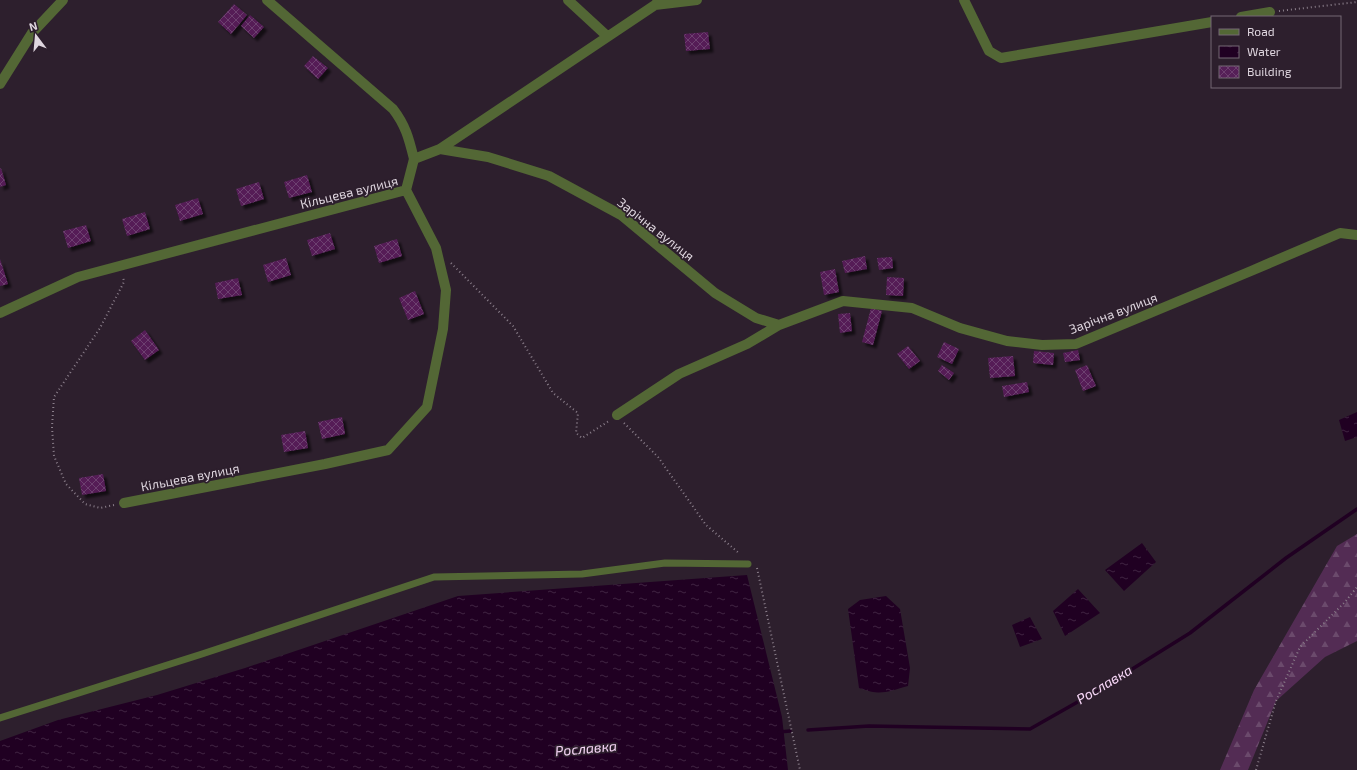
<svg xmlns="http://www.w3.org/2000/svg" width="1357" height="770" font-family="'Exo 2',sans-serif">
<defs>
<pattern id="forest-firs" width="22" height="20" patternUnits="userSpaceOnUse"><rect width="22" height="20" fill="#532c54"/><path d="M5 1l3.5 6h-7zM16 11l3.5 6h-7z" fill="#6b4a6c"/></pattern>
<pattern id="water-ripples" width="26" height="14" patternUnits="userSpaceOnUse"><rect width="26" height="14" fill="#200022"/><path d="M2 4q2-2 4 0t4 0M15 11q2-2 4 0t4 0" fill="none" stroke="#402442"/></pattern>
<pattern id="building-cross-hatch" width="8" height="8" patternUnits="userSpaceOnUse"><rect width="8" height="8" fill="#551f57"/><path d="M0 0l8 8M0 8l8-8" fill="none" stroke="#6d3f6f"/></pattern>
<filter id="shadow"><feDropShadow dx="3.5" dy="3.5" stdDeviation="1" flood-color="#0009"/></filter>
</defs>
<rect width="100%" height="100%" fill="#2d1f2d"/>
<!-- forest -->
<path fill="url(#forest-firs)" d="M1357,534V641L1325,657L1276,701L1248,770H1220L1254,690L1337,546Z"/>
<!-- water -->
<path fill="url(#water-ripples)" d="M1357,412V437L1345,441L1339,420Z
M1142,543L1156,562L1124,591L1105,570Z
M747,575L782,717L788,770H0V741L58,720L157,695L245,668L458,596Z
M1078,589L1100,613L1065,636L1053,611Z
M886,596L900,609L910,668L908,686C886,692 881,696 859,688L848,609L860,600Z
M1030,617L1042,639L1020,647L1012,625Z"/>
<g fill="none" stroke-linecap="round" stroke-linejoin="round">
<!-- stream -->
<path stroke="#200022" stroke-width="3.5" d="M808,730L869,726L1030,729L1097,691L1190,633L1286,558L1357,509
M779,732L790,731"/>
</g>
<!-- building -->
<path fill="url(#building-cross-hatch)" filter="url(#shadow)" d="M234,4L247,15L231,34L218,22Z
M250,15L264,27L254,38L241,26Z
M708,32L710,49L686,51L684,34Z
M313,56L328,68L318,79L304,66Z
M1,168L6,185L0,187V169Z
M307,175L312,192L289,198L284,182Z
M259,182L264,199L241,206L236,189Z
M198,198L203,214L180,221L175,205Z
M145,212L150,229L127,236L122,219Z
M86,225L91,241L68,248L63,231Z
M330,233L335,249L312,256L307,240Z
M397,239L402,256L379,263L374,246Z
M865,256L867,269L845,273L842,261Z
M892,257L893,268L879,270L877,258Z
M286,258L291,275L268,282L263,265Z
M0,259L8,284L0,286Z
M835,269L839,292L824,295L820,272Z
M887,277L904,278L903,296L886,295Z
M238,278L242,295L218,299L215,283Z
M415,291L424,314L408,320L399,298Z
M871,308L882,311L873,345L862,342Z
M850,313L852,331L840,333L838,314Z
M145,330L159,350L145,360L131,341Z
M944,342L959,349L952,364L937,357Z
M908,346L920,361L909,369L897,354Z
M1078,350L1080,360L1065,362L1063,353Z
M1034,351L1054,353L1053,365L1033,363Z
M1013,356L1015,376L990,378L988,358Z
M942,365L954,373L949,380L938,371Z
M1087,365L1096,386L1083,391L1075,370Z
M1027,382L1029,392L1004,397L1002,386Z
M342,417L345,434L322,439L318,422Z
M305,431L308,448L284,452L281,435Z
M103,474L106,491L82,495L79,478Z"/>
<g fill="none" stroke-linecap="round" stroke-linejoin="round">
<!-- path -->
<path stroke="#8b7f8b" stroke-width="2" stroke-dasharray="1 3" stroke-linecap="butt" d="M1279,11L1357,2
M451,263L513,326L553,393L578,413L576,433L582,438L609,421
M624,423L658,457L706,525L740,554
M114,505L100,508L85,504L66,484L54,456L52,427L54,397L100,328L124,282L123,276
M757,568L800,770
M1256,770L1276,701L1300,647L1345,602L1357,587"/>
<!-- lane -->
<path stroke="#536735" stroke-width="7" d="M0,718L202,654L434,577L582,574L665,563L748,564"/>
<!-- street -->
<path stroke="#536735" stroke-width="10" d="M267,0L393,109C406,126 409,139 414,159
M568,0L607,36
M964,0L989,51L1001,58L1212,22
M655,5L697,0
M1241,17L1270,12
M0,84L32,33L63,0
M440,149L488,157L549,176L621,215L715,293L756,318L779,325
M406,190L414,159L440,149L655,5L659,0
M0,313L78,277L406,190
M617,415L679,374L747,344L779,325L843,301L912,308L960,328L1007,341L1042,345L1076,344L1251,271L1340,233L1357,235
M124,503L325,464L388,450L427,407L443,329L446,290L436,248L406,190"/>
</g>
<g text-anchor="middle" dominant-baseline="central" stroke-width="3.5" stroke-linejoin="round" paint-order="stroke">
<!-- street labels -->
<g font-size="13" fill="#dfd6df" stroke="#2d1f2d">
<text transform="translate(349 192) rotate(-14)">Кільцева вулиця</text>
<text transform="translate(656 229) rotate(38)">Зарічна вулиця</text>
<text transform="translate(1113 313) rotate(-21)">Зарічна вулиця</text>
<text transform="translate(190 477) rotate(-11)">Кільцева вулиця</text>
</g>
<!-- water labels -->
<g font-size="14" font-style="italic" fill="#f7d6f7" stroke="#2d1f2d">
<text transform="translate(1104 684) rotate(-31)">Рославка</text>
<text transform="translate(586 748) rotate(-5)">Рославка</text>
</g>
</g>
<!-- legend -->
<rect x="1211" y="16" width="130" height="72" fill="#2d1f2d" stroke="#746874"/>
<rect x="1219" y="29" width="20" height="6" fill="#536735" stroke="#746874"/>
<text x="1247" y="36" font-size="12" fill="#dfd6df">Road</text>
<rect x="1219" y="46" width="20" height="12" fill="url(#water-ripples)" stroke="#746874"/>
<text x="1247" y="56" font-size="12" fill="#dfd6df">Water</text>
<rect x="1219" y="66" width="20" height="12" fill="url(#building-cross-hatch)" stroke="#746874"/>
<text x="1247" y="76" font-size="12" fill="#dfd6df">Building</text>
<!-- north arrow -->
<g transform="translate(36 36) rotate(344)" stroke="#2d1f2d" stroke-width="3" paint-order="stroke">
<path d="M0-3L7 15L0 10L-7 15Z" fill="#dfd6df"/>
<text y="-6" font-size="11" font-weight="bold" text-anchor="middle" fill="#dfd6df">N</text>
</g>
</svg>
